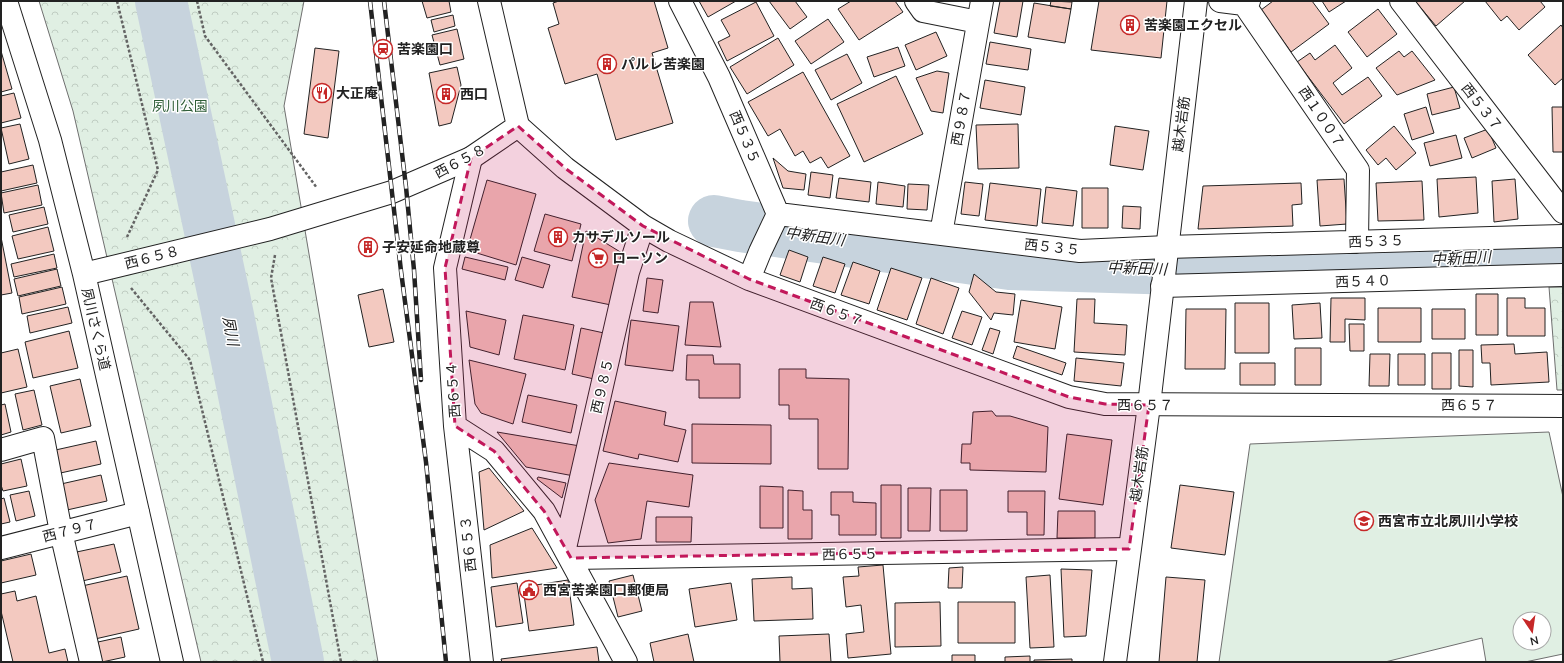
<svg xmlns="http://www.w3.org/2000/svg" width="1564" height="663" font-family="Mulish,'Noto Sans JP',sans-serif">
<defs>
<pattern id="park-crowns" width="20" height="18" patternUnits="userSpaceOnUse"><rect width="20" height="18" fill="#e0efe3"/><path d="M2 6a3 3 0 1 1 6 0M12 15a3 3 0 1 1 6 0" fill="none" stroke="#c0cdc2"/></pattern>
</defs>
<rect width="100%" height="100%" fill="#fff"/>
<!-- park -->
<path fill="url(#park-crowns)" stroke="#6f6f6f" d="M39,1H304L284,106L378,662H201L73,111Z
M1549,287H1563V390H1557Z"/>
<!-- pitch -->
<path fill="#e0efe3" stroke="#6f6f6f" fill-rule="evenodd" d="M1549,432L1563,497V654L1525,662H1486L1482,638L1385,662H1219L1250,444ZM1520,619H1544V643H1520Z"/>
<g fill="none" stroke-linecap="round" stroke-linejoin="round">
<!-- river -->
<path stroke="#c7d3dd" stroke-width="52" d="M161,1L224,296L298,662
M714,221L740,226L1010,264L1214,270L1563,253"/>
</g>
<!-- building -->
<path fill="#f3c9c0" stroke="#222" d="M422,1H449L451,12L427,18Z
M559,1H654L668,48L652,53L673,123L616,140L597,74L565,84L548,28L559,24L553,3Z
M699,1H736L708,17Z
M769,1H795L807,17L790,29Z
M851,1H895L903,12L859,40L838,9Z
M1000,1H1023L1017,37L994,33Z
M1051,1L1072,2L1071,9L1050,6Z
M1099,1H1167L1161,58L1091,50Z
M1273,1H1312L1329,24L1291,52L1261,10Z
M1322,1H1346L1329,12Z
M1415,1H1465L1436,26Z
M1485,1H1540L1545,7L1519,30L1507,16L1501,21Z
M756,2L774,36L727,61L718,42L730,36L721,20Z
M1034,3L1071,9L1065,43L1028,37Z
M1378,9L1397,34L1367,57L1348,32Z
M453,15L455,26L434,32L431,20Z
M828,19L844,42L811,64L795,41Z
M1561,25L1563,28V78L1555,85L1528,55Z
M457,29L464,59L440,65L432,35Z
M936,32L947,56L916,70L905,45Z
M778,38L794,65L747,94L730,67Z
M990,42L1031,49L1028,70L986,64Z
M1335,45L1352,68L1333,83L1342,95L1368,77L1382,96L1344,124L1297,62L1310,53L1315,60Z
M898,47L905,66L874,77L867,57Z
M315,48L339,51L328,138L304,134Z
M1,51L12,89L1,92Z
M1399,51L1404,57L1412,51L1435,80L1397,95L1376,68Z
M847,54L862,83L831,100L815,70Z
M457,67L461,85L451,123L439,126L429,73Z
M937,71L949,73L943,113L931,111L916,78Z
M803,72L850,156L828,168L821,157L810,163L803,151L795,156L780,129L768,136L748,102Z
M896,76L923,134L864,162L837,104Z
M985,80L1025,87L1021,115L980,108Z
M1454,87L1460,108L1432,115L1427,94Z
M14,93L21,118L1,123V96Z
M1426,107L1434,133L1412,140L1404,114Z
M1552,107H1563V152H1553Z
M20,124L29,159L9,164L1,128Z
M1018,124L1019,168L978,169L976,125Z
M1115,126L1149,131L1143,170L1110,165Z
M1394,126L1416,153L1396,170L1386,158L1378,165L1366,150Z
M1488,129L1496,148L1472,158L1464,138Z
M1456,135L1462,158L1430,166L1424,143Z
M773,158L788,171L806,174L804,190L783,188Z
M33,165L37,183L1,191V172Z
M811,172L833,175L830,198L808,195Z
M1476,177L1478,213L1439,217L1437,179Z
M839,178L871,182L869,202L836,198Z
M1344,179L1347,224L1320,226L1317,180Z
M1515,179L1518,219L1494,222L1492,181Z
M487,180L536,194L516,265L467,250Z
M1422,181L1424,220L1378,221L1376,183Z
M878,182L905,186L903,207L876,204Z
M965,182L983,184L979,216L961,214Z
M990,183L1041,189L1037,226L985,220Z
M1301,183L1302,204L1292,205L1293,226L1198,229L1203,186Z
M908,184L929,185L927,210L907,209Z
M38,185L42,205L4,213L1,193Z
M1046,187L1077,191L1073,226L1042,223Z
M1082,188H1108V228H1082Z
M1123,206L1141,207L1140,229L1122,228Z
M44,207L48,224L13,232L9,215Z
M545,214L581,224L572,261L534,251Z
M48,227L54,251L18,259L12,236Z
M586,231L622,253L611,305L572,297Z
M1,237L12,293L1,295Z
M372,239L375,252L363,254L360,241Z
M789,250L808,257L800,282L780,275Z
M54,254L57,268L14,277L11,264Z
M465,257L508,267L505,280L462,269Z
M522,257L550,265L543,288L515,280Z
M823,257L845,264L835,293L813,286Z
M853,262L880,271L869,304L841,295Z
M891,268L922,278L907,320L877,310Z
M57,269L61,286L18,296L14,279Z
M974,274L996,292L1015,294L1013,315L994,313L991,320L969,292Z
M647,278L663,280L658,313L643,311Z
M931,278L959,288L943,334L916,324Z
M62,287L66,304L22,314L19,297Z
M383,289L394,342L369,347L358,295Z
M1476,294H1498V335H1476Z
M1331,298H1365V320L1345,319V342H1330Z
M1507,298H1525V308H1545V336H1507Z
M1077,299H1095L1094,323L1127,325L1125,355L1074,352Z
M1021,300L1062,307L1055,349L1014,342Z
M690,302H713L721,347L685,345Z
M1235,303H1269V353H1235Z
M1320,303L1322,338L1294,339L1292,305Z
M68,307L72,323L30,333L27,316Z
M1378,308H1421V342H1378Z
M1186,309H1226L1225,369H1185Z
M1432,309H1465V339H1432Z
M466,311L506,320L499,355L470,347Z
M962,311L982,317L972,345L952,338Z
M523,315L574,325L565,370L514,359Z
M631,320L679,326L673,371L625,365Z
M1349,324H1364V351H1350Z
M581,328L604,333L594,379L572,374Z
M990,328L1000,331L993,354L982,350Z
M69,331L78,368L33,378L25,342Z
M1514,344L1515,354L1547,352L1549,382L1491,385L1490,363H1482L1481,345Z
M1017,346L1066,363L1062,375L1013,358Z
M1295,348H1321V385H1295Z
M18,349L27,387L1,393V353Z
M1459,350H1473V387L1459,386Z
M1432,353H1451V389H1432Z
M1370,354H1390L1389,386H1369Z
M1398,354H1425V385H1398Z
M687,355H713L714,364H740V398H699V380H686Z
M1076,358L1124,363L1121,386L1074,381Z
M469,360L526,374L513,424L481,413L475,404Z
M1240,363H1275V385H1240Z
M779,369H806V378L849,379L848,469H818V419H789V405H779Z
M80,379L91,426L61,433L50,386Z
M34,390L42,425L23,430L15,394Z
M528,395L577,405L571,433L522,422Z
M615,401L666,412L664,425L686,430L678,462L639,454L638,459L603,451Z
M5,404L11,432L1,435V405Z
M992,411L996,416H1010L1048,427L1046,472L970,470V463H961L962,444H971L973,412Z
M692,424L771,425V464L692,463Z
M497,432L580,446L574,476L526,467Z
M1067,434L1112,440L1103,505L1059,499Z
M96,441L101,464L56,474L51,451Z
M21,459L27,486L3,491L1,485V464Z
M609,463L693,475L689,507L647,501L641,539L608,543L595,500Z
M489,468L524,511L484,530L479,472Z
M101,475L107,501L67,510L61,484Z
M538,477L566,483L562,498L537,479Z
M881,485H901V538H881Z
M1180,485L1234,492L1225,555L1171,548Z
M760,486L783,487V528H760Z
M908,488H931L930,531H908Z
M788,490L803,491V510H812V539H788Z
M940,490H967V531H940Z
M29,491L35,516L16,521L10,495Z
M1008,491H1045L1044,535H1027V512H1008Z
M831,492H853V502L876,503V535H839V515H831Z
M4,498L10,522L1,524V499Z
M1058,511H1095V538H1057Z
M656,517H692L691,542H656Z
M532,528L557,568L492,578L490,545Z
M114,544L121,572L78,582L72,553Z
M31,554L36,575L1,583V561Z
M883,565L891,654L848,658L846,634L864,632L861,605L846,607L843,577L859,576L858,567Z
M963,567L962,588H948L949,568Z
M1061,569L1092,570L1086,636L1064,637Z
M633,575L642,611L618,617L609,581Z
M1050,575L1054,647L1030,648L1026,577Z
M127,576L139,629L95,639L82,586Z
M792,577V589L812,588L813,619L754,621L752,579Z
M1166,577L1205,580L1197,662H1159Z
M568,580L574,625L529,631L523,587Z
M517,583L523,623L496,627L491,587Z
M731,583L737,620L695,627L689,589Z
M15,591L17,601L36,596L49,653L65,649L68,662H13L1,611V594Z
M940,602L941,646L895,647V603Z
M958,602H1015V643H958Z
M688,634L694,662H654L650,643Z
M829,634L831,662H780L779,636Z
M121,637L125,657L102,662L98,642Z
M597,647L599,662H502L501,659Z
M952,655H975V662H952Z
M1030,656V662H1005V657Z
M1072,659V662H1034V660Z"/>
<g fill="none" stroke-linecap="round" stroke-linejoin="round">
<!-- minor casing -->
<g stroke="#222" stroke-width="24">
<path id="minor" d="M680,1L719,77L778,214
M916,1L923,11L978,22
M1220,1L1244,4L1249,1
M1401,1L1563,212
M1244,4L1358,170L1357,242
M518,126L565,168L643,226L669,241L749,279L1069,397L1105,404L1563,406
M471,158L445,268L455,426L494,451L544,511L626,662
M778,214L1080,251L1167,247L1563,236
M941,234L982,1
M749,279L760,252L778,214
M1162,286L1563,275
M455,426L482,662
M1,450L43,438L61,532L91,662
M1,548L138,513
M565,548L628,272L643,226
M571,558L1129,549"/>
</g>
<!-- tertiary casing -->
<g stroke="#222" stroke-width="24">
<path id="tertiary" d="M6,1L50,140L84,274L172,662
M84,274L270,229L392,192L471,158L518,126L489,1
M1115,662L1149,405L1196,1"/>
</g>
<!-- path -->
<path stroke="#646464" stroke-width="2.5" stroke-dasharray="3 2" stroke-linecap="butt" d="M117,1L158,170L127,237
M197,1L205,36L317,188
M275,255L271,278L341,662
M131,288L190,360L263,662"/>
<!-- minor -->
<use href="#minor" stroke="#fff" stroke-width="22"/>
<!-- tertiary -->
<use href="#tertiary" stroke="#fff" stroke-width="22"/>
<!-- rail casing -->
<g stroke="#222" stroke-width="4.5">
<path id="rail" d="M370,1L401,271L426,462L446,662
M384,1L406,187L414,270L421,380"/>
</g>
<!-- rail -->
<use href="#rail" stroke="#fff" stroke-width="3" stroke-dasharray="9" stroke-linecap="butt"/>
</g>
<!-- marked area -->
<path fill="#c2185b" fill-opacity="0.2" stroke="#c2185b" stroke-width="3" stroke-dasharray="8 5" stroke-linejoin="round" d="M518,126L565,168L643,226L749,279L1069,397L1105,404L1149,405L1129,549L571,558L544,511L494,451L455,426L445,268L471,158Z"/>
<!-- icons -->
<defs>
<g id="building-ring" transform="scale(1)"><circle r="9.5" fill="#fff" stroke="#c62828" stroke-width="1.5"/><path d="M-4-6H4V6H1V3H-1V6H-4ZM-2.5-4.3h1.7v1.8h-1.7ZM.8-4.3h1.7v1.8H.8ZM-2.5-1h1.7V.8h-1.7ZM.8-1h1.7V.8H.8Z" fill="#c62828"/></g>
<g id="station-ring" transform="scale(1)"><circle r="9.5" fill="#fff" stroke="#c62828" stroke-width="1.5"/><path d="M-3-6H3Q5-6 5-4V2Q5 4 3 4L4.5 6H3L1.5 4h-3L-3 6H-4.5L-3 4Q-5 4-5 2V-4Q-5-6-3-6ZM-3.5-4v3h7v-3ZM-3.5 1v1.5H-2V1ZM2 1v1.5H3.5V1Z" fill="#c62828"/></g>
<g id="restaurant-ring" transform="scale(1)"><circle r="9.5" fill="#fff" stroke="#c62828" stroke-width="1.5"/><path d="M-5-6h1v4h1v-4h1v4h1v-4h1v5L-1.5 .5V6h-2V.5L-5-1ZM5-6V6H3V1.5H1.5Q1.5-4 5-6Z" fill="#c62828"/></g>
<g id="supermarket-ring" transform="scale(1)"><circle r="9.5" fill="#fff" stroke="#c62828" stroke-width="1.5"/><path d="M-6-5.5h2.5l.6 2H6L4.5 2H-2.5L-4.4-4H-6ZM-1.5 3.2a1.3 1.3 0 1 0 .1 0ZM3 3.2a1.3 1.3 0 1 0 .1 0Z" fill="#c62828"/></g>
<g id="school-ring" transform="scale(1)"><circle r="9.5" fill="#fff" stroke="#c62828" stroke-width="1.5"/><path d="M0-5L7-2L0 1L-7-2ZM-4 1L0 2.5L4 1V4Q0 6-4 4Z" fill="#c62828"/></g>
<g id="civic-ring" transform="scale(1)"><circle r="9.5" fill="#fff" stroke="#c62828" stroke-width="1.5"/><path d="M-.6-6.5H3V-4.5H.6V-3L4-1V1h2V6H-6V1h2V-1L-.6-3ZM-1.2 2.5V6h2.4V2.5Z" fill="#c62828"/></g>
</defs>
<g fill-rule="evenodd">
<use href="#building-ring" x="1130" y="25"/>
<use href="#station-ring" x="383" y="49"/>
<use href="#building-ring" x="607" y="64"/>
<use href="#restaurant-ring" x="322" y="93"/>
<use href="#building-ring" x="446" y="94"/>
<use href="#building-ring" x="558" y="237"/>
<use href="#building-ring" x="368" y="247"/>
<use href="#supermarket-ring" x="598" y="258"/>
<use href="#school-ring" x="1364" y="521"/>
<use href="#civic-ring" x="529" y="590"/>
</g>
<g text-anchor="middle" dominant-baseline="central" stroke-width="3" stroke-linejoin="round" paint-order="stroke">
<!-- poi labels -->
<g font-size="14" font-weight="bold" fill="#222" stroke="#fff" text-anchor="start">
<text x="1144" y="25">苦楽園エクセル</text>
<text x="397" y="49">苦楽園口</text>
<text x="621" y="64">パルレ苦楽園</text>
<text x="336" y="93">大正庵</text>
<text x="460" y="94">西口</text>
<text x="572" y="237">カサデルソール</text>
<text x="382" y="247">子安延命地蔵尊</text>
<text x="612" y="258">ローソン</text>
<text x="1378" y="521">西宮市立北夙川小学校</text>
<text x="543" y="590">西宮苦楽園口郵便局</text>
</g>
<!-- park labels -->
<g font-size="14" fill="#2f5e38" stroke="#fff">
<text x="180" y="106">夙川公園</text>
</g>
<!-- street labels -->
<g font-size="14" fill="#222" stroke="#fff">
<text transform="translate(1482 107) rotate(52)">西５３７</text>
<text transform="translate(1322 117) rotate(56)">西１００７</text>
<text transform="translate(961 118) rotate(-80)">西９８７</text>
<text transform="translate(1181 124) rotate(-83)">越木岩筋</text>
<text transform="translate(745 137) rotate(67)">西５３５</text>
<text transform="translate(460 161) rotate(-28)">西６５８</text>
<text transform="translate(1376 241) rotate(-2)">西５３５</text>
<text transform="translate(1052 247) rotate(6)">西５３５</text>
<text transform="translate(152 257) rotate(-14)">西６５８</text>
<text transform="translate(1363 281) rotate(-2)">西５４０</text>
<text transform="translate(837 312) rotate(20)">西６５７</text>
<text transform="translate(96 329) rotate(77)">夙川さくら道</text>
<text transform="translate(602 386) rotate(-77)">西９８５</text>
<text transform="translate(453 390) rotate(-94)">西６５４</text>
<text x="1145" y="405">西６５７</text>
<text x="1469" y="405">西６５７</text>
<text transform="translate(1139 474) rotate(-82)">越木岩筋</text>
<text transform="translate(70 530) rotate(-14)">西７９７</text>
<text transform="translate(468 544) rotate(-96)">西６５３</text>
<text transform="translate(850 554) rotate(-1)">西６５５</text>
</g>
<!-- water labels -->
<g font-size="15" font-style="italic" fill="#222" stroke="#fff">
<text transform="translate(815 236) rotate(8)">中新田川</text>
<text transform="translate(1461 258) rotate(-3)">中新田川</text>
<text transform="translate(1137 268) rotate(2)">中新田川</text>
<text transform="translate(231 331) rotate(79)">夙川</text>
</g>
</g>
<!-- border -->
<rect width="1564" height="663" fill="none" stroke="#222222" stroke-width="4"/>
<!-- north arrow -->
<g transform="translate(1532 631) rotate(167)"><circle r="19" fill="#ffffff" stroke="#a7a7a7"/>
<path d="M0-3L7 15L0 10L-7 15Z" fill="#c62828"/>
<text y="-6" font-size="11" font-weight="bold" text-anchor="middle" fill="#222222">N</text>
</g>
</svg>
